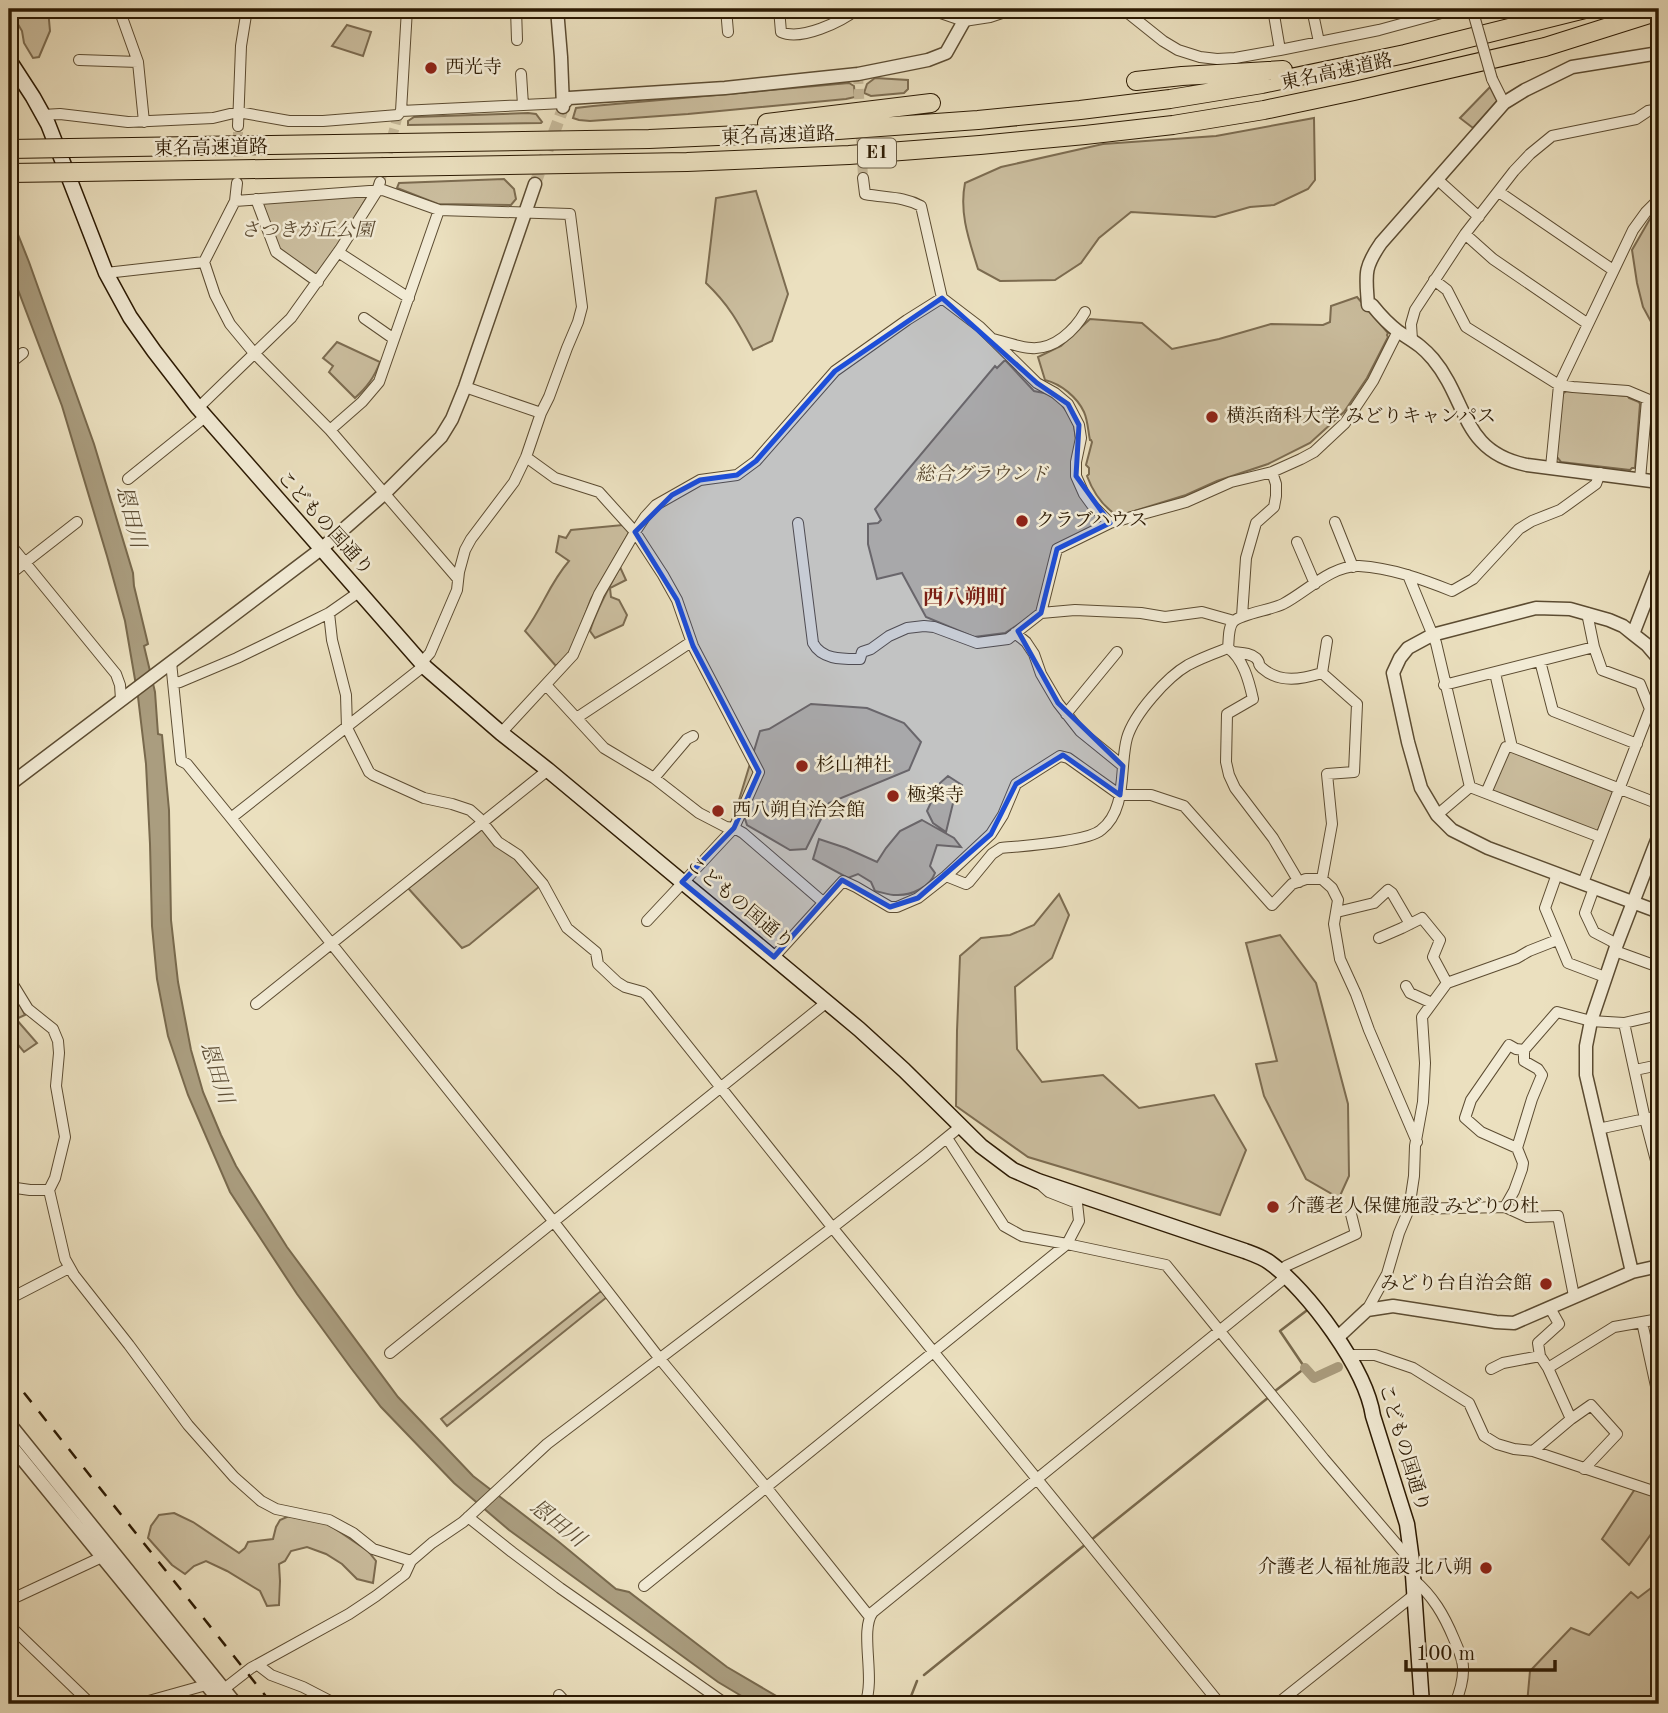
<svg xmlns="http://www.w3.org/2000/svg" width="1668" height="1713" font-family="'Old Standard TT','Noto Serif JP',serif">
<rect width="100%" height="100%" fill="#ebe0bf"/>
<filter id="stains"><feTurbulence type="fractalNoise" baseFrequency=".00286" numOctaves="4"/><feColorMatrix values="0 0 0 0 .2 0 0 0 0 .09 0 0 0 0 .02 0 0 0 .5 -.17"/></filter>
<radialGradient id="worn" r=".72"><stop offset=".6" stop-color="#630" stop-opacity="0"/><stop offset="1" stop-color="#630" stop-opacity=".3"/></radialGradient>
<!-- green -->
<path fill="#cbbe9f" stroke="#7c6c51" stroke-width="2" d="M9,9H48L50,31L39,57L33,58L24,43L22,31Z
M347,25L371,32L363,56L332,46Z
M875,78L908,80V89L904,93L871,96L864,93L867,84Z
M849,83L854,86L855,97L846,99L688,114L590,121L579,120L573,118L576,108L593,106Z
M1490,87L1497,101L1473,128L1460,118Z
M528,113L536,114L542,122L541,123L408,125V121L414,117Z
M1314,118L1315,180L1308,189L1274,205L1250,207L1215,217L1131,212L1099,238L1081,263L1055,280L1000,281L978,269C969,240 959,213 965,183L1001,167L1103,144L1216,136Z
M504,179L514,189L516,199L511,205L438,204L397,188L399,183Z
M756,191L788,294L772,341L753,350C738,322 729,305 706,283L716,198Z
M369,194L317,279L279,250L262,202Z
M1659,209V333L1656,331L1643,307L1637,283L1632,250L1651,217Z
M1357,297L1388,333L1387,335L1388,337L1367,378L1344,412L1310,443L1268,464L1217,481L1186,495L1118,516C1103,507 1093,492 1087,476L1089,474V468L1086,465L1092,442L1091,440H1090C1088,431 1088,421 1084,412C1077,397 1061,384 1045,380L1038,357L1061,346L1090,319L1142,323L1172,349L1219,339L1271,324L1323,325L1330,322L1331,306Z
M337,342L380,362C374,378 367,387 355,398L329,372L333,366L323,358Z
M1004,361H1006L1034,391L1049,394L1061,404L1070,416L1074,425L1076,440L1072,464L1087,506L1099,519L1098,529L1055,552L1036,613L1005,633L974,637L926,617L902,573L877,579L868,544V524L878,523L881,520L875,509L995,366L997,368Z
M1567,391L1628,396L1629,398L1639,402L1640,404L1635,468H1632L1630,470L1561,462L1556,456L1562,394Z
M623,525L630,531L591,599L574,644L569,653L556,666L525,631C543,607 549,584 569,561L556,552L559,536L566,538L571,530Z
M620,567L626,580L610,588L611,597L619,600L627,615L623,625L595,638L590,631C597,608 609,588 620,567Z
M811,704L867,708L904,723L921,742L909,770L829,803L806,849L790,850L747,825L739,800L760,731L769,729Z
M1508,750L1614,792L1597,833L1493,792L1492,789Z
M948,776L962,785L954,799L946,832L933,823L927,811L940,783Z
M922,820L954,838L961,847L937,845L930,866L935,873C930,887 912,895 898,895C891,896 882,892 875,891L871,882L858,874L848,878L813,859L819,839L846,848L877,862L886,848L900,831Z
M482,828L514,857L540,886L469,945L462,948L408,888Z
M1059,894L1069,915L1052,958L1015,987L1017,1049L1042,1082L1103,1075L1139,1108L1214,1095L1246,1150L1220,1215L1028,1157L956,1106L957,1031L960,956L981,938L1010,935L1034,925Z
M1280,935L1316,983L1348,1104L1349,1176L1339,1198L1306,1179L1264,1096L1256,1064L1277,1061L1246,943Z
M13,991L25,1015L16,1019L37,1043L24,1052L9,1034V992Z
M601,1291L607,1297L447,1426L441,1419Z
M1635,1489L1659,1495V1523L1629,1565L1602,1539Z
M174,1513L193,1522L239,1553L245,1548L248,1542L273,1539L276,1527L280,1520L289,1516L328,1524L368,1551L376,1561L373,1583L357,1579L342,1564L326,1554L307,1547L291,1551L285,1561L279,1564L280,1581L279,1605L267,1606L260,1591L227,1571L206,1561L194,1566L185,1574L172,1565L148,1538L151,1526L159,1515Z
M1659,1582V1704H1527L1530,1671L1571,1628L1589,1635L1631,1592L1638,1598Z"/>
<!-- water -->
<path fill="#aa9d7f" stroke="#78694d" stroke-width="2" d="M9,212L29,262L94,444L133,573L134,586L148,644L144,646L155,692L158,734L162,735L169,810L171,920L178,982L191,1050L203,1092L221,1135L236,1166L287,1247L398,1397L473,1476L559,1542L616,1589L629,1592L727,1667L790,1704H755L718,1682L509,1530L454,1483L381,1407L351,1368L297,1294L230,1192L188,1095L168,1036L157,979L152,926L150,844L146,764L138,697L125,621L107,556L62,406L9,266Z"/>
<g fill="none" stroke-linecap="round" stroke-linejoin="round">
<!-- stream -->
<path stroke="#78694d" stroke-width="2.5" d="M1275,1391L1305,1368L1280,1331L1306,1311
M1091,1540L1269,1397
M924,1675L1086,1544
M908,1704L917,1681"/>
<!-- canal -->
<path stroke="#aa9d7f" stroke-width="10" d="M1305,1368L1314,1378L1338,1367"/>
<!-- minor-tunnel -->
<path stroke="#c5b899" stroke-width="10" stroke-dasharray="10 5" stroke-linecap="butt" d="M858,74L863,178
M238,172V126
M380,182L398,115"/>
<!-- tertiary-tunnel -->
<path stroke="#c5b899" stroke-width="12" stroke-dasharray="12 6" stroke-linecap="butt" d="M535,184L562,111"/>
<!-- minor casing -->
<g stroke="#5c4c32" stroke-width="12">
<path id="minor" d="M119,9L138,62L144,122
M516,9L517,40
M726,9L728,32
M779,9L781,32C801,41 841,22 857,9
M929,9L964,21L990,17L1014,9
M1123,9L1163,41L1178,50L1200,57L1217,59L1235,58L1280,50L1379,30L1456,9
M1273,9L1280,50
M1312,9L1319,42
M79,60L138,62
M521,74L523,105
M1492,79L1504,103
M401,111L407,9
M43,115L60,114L128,122L213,118L238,112L289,121H323L398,115L401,111L564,103
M238,126L241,46L247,9
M863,178L865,194C885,198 903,196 921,206L942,298L980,327L1037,383L1055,393L1068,404L1079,425L1081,438L1076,462V476L1084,494L1092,505L1110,523
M1438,180L1479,217
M1499,192L1613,270
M256,199L276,252L318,282
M1465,234L1493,259L1588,324
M338,252L409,298
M204,262L215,295L230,324L254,353L330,430L458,579
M106,273L204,262L235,201L237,183
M1434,280L1447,290L1466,327L1559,385L1573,387L1628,391L1659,404
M364,318L394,339
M993,339C1005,342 1018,347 1031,348C1054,350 1075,330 1085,312
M1412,340L1411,324L1415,310L1465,234L1514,171L1530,154L1552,136L1636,119L1648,111L1659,109
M9,364L23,353
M465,387L541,413
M198,408L291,318L341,248L377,191L380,182
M330,430L362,402L379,382L439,210
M526,457L555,478L599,492L635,532L663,575L677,600L693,646L759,772L734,828L726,827L699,813L654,778L604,748L546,685
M1551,467L1559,385L1633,230L1646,212L1659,199
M128,479L205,417
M1640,479L1647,400
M1335,522L1353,567
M798,523L813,643C822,660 843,659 860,659L862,652L871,649L889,636L907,628L924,626L934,627L977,643L1008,639L1041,613L1075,610L1141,613L1165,617L1202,612L1234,621
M1297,542L1315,584
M9,543L116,674L120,685L121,699
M9,575L77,522
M1408,575L1436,643L1470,787L1600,837
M329,613L332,640L346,695L347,728L369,772L373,775L424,798L452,804L470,810L479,818L498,842L518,855L543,884L567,928L596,952L598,964L617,982L625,987L643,992L647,995L836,1232L1220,1704
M1041,613L1057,549L1110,523L1186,502L1231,482L1272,472L1301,459L1314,452L1345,423L1373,381L1398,331
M1242,616L1246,558L1256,523L1274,507L1276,496V484L1272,472
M1015,633L1026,642L1034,654L1041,674L1058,703L1080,731L1123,766
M1234,652C1242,653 1250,653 1256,658C1262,665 1256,662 1262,668C1280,684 1302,679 1322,673
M1540,661L1553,711L1637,744
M171,662L181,761L187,764L231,818L550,1217L660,1359L766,1487L869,1616
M1322,673L1327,641
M1495,673L1512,747
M174,683L180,682L237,658L317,619L329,613L359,592
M1444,685L1594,647
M1066,714L1117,652
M578,717L691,642
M501,733L573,655L599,594L635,532L645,517L656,505L700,480L737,475L756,461L835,371L907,320L942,298
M654,778L687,739L693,736
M1486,793L1506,747H1512L1659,804
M1437,815L1470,787
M231,818L420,669L422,662L430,653L457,590L459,572L465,550L471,539L514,482L526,457L541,413L549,397L567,348L578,322L582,307L570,214L439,210L383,190L235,201
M1557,874L1545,908L1568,963L1605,977
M946,876L966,884L969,882L992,854L1001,848C1021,846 1087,842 1101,830C1128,809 1119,767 1127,738C1134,714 1167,677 1188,665C1201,658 1215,653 1228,648
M1322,879L1332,824L1327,774L1354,772L1357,704L1322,673
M1299,882L1273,838L1235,788L1229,775L1226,762L1227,714L1253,699C1249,681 1243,658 1228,648C1229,640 1228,628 1233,622C1240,614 1271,610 1283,604C1306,592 1332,565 1359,566C1391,568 1422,579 1452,591L1473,579L1519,529L1532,521L1560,510L1596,484L1600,473
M1583,883L1650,709L1640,684L1602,670L1594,647L1587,613
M1594,888L1585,913L1594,932L1617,944
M1337,910L1341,911L1374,903L1388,890L1392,893L1410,924
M647,921L734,828L743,833L823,902
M1379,938L1402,928L1422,918L1440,940L1433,957L1447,983L1517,958L1529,951L1557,940
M1615,951L1659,967
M774,957L843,881L856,887L890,907H897L918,898L946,876L991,834L1003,815L1016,784L1060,756L1068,758L1120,795H1151L1184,806L1272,905L1292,884L1306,879H1322L1332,888L1338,900L1334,924L1340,959L1356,994L1369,1030L1417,1142
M9,978L28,1009L53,1029L58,1041L59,1053L56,1086L65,1137L55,1178L49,1190L65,1259L74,1275L129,1345L188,1425L234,1477L261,1501L276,1509L329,1520L353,1533L373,1549L411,1561
M1406,986L1410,993L1432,1003
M256,1004L548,770
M1624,1023L1645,1119L1659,1172
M1635,1070L1659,1065
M1598,1129L1659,1116
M947,1138L1004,1226L1022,1236L1067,1244L1166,1265L1324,1459L1411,1561
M1517,1148L1481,1132L1465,1118L1471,1100L1509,1045L1516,1049L1524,1050
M9,1187L30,1190H49
M1505,1207L1514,1191L1522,1169L1523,1163L1517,1148L1532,1099L1542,1075L1538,1069L1524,1061V1050L1557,1012L1591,1021L1624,1023L1659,1015
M1409,1209L1505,1207L1527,1217L1558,1216L1574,1296
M9,1299L69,1268
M1550,1308L1559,1324L1538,1343L1540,1356L1548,1368L1571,1419
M1367,1310L1387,1274L1399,1233L1409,1209L1414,1176L1415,1146L1423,1102L1425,1063L1422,1017L1447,983
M1642,1322L1659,1400
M390,1353L827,1002
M1349,1355H1375L1413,1368L1469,1403L1484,1436L1497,1444L1514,1449L1533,1451L1659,1493
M1548,1368L1614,1327L1659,1319
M1491,1369L1503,1363L1540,1356
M1533,1451L1571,1419L1591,1405L1617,1434L1584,1469
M468,1517L512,1552L560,1588L726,1704
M1413,1579C1433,1596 1444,1615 1454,1639C1458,1649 1464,1660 1463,1671C1463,1683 1459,1694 1455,1704
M9,1585L13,1595L9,1616
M644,1586L1067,1244L1079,1221L1077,1203L1049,1192L1040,1184
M12,1599L102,1557
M9,1625L91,1704
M258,1665L271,1675L303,1687L332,1702L341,1704
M224,1689L251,1668L349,1614L376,1596L405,1574L411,1561L432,1543L463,1522L547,1444L832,1228L923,1157L961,1126
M559,1695L567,1704
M138,1704L206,1685
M438,1704C453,1700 464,1700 479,1704
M865,1704C876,1678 859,1630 873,1612L1281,1281L1286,1266L1356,1234L1351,1214
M1277,1704L1414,1595"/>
</g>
<!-- tertiary casing -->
<g stroke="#5c4c32" stroke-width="15">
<path id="tertiary" d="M557,9L561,57L563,107
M1659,53L1572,67L1525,90L1504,103L1381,243C1363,269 1366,275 1368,305H1372C1380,315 1388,324 1399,332C1414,342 1421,345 1433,359C1468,401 1461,452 1527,465L1659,482
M564,103L569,98L725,88L858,74L928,60L946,53L964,21V9
M1633,634L1659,567
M1659,659L1647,645L1633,634L1623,626L1609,620L1570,609L1536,608L1432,635L1408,648L1400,658L1393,673L1408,742L1421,788L1437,815L1452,830L1488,848L1659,912
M9,785L321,549L385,493L441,437L452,419L465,387L535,184
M1632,1272L1586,1075V1046L1591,1021L1617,944L1659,835
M1337,1338L1367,1310L1393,1306L1496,1322L1514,1323L1632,1272L1659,1266
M9,1423L236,1704
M9,1443L222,1704"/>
</g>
<!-- secondary casing -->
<g stroke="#2c1a03" stroke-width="17">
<path id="secondary" d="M9,60L33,97L48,124L106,273L130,317L154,351L198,408L426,668L501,733L548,770L859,1029L904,1070L981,1146L1013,1170L1038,1181L1245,1251C1253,1254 1262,1257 1269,1262C1308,1290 1366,1369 1373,1416L1407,1524L1412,1561L1422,1704"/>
</g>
<!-- motorway casing -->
<g stroke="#2c1a03" stroke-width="20">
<path id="motorway" d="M1136,81L1182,76L1283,70
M767,123L931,103
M70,148L649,139L810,132L978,120L1080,110L1170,99L1262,84L1405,54L1585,9
M80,172L687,162L849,155L980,145L1085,135L1173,125L1264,110L1354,91L1545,47L1659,11"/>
</g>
<!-- minor -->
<use href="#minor" stroke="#f2ebd5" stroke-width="10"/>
<!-- tertiary -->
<use href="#tertiary" stroke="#f2ebd5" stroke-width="12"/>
<!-- secondary -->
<use href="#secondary" stroke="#f2ebd5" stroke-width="14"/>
<!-- motorway -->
<use href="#motorway" stroke="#ebe0bf" stroke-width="18"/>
<!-- rail -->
<path stroke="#2c1a03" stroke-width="2.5" stroke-dasharray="12 12" stroke-linecap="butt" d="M9,1374L272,1704"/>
<!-- minor-bridge casing -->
<g stroke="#5c4c32" stroke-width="12" stroke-linecap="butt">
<path id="minor-bridge" d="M1473,12L1492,79"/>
</g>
<!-- motorway-bridge casing -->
<g stroke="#2c1a03" stroke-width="20" stroke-linecap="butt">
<path id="motorway-bridge" d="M9,149L70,148
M9,173L80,172"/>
</g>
<!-- minor-bridge -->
<use href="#minor-bridge" stroke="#f2ebd5" stroke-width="10"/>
<!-- motorway-bridge -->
<use href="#motorway-bridge" stroke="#ebe0bf" stroke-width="18"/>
</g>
<!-- marked area -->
<path fill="#1d4ed8" fill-opacity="0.2" stroke="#1d4ed8" stroke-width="5" stroke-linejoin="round" d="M942,298L1037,383L1068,404L1079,425L1076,476L1110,523L1057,549L1041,613L1018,631L1058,703L1123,766L1120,795L1063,755L1016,784L991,834L918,898L890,907L842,880L774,957L682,882L734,828L759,772L693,646L677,600L635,532L672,495L700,480L737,475L756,461L835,371Z"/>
<!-- markers -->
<g fill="#8f2418" stroke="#f2ebd5" stroke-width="2.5">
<circle cx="431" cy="68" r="7"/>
<circle cx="1212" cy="417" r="7"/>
<circle cx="1022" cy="521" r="7"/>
<circle cx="802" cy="766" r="7"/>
<circle cx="893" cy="796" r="7"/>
<circle cx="718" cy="811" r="7"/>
<circle cx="1273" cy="1207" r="7"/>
<circle cx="1546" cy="1284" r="7"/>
<circle cx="1486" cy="1568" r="7"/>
</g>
<g text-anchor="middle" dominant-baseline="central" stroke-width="5" stroke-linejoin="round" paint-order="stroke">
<!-- shield labels -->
<rect fill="#f2ebd5" stroke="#675942" stroke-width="2" x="858" y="138.5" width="38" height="29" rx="5"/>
<g font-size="18" font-weight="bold" fill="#2c1a03">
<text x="877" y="153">E1</text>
</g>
<!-- poi labels -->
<g font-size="19" fill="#2c1a03" stroke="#f2ebd5" text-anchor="start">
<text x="445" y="68">西光寺</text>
<text x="1226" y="417">横浜商科大学 みどりキャンパス</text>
<text x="1036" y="521">クラブハウス</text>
<text x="816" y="766">杉山神社</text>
<text x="907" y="796">極楽寺</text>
<text x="732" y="811">西八朔自治会館</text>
<text x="1287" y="1207">介護老人保健施設 みどりの杜</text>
<text x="1532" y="1284" text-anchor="end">みどり台自治会館</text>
<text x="1472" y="1568" text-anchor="end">介護老人福祉施設 北八朔</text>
</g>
<!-- street labels -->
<g font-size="19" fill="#2c1a03" stroke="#f2ebd5">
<text transform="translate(1337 73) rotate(-12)">東名高速道路</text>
<text transform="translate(778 137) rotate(-2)">東名高速道路</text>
<text transform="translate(211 149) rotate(-1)">東名高速道路</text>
<text transform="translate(324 524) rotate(48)">こどもの国通り</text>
<text transform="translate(739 904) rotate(40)">こどもの国通り</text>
<text transform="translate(1403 1448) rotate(73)">こどもの国通り</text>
</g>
<!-- park labels -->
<g font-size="19" font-style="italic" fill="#5c4b32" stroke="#f2ebd5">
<text x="307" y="231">さつきが丘公園</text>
<text x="982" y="475">総合グラウンド</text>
</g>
<!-- water labels -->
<g font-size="21" font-style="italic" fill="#5e4e35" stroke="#f2ebd5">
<text transform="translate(130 517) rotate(76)">恩田川</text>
<text transform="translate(216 1073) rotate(72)">恩田川</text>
<text transform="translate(557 1524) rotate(38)">恩田川</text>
</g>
<!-- neighbourhood labels -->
<g font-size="21" font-weight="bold" fill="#7a1f14" stroke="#f2ebd5">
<text x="965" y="598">西八朔町</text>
</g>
</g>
<!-- margin -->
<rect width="1668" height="1713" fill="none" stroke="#ebe0bf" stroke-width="35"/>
<rect x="10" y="10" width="1647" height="1692" fill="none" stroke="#2c1a03" stroke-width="3.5"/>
<rect x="18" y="18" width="1633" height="1678" fill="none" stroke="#2c1a03" stroke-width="2"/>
<!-- scale -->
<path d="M1406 1660v10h149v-10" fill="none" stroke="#2c1a03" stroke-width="3.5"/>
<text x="1416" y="1660" font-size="21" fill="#2c1a03" stroke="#f2ebd5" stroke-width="5" paint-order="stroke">100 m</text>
<rect width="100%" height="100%" filter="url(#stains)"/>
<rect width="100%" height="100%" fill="url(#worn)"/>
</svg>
